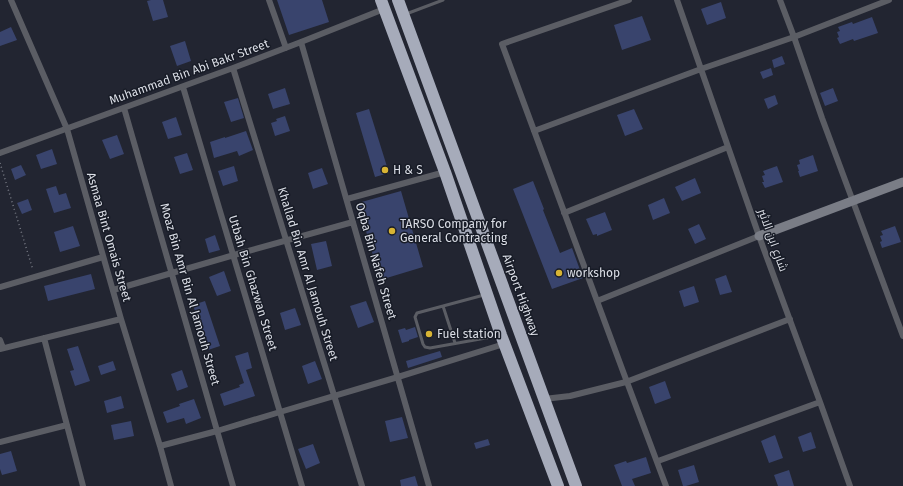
<svg xmlns="http://www.w3.org/2000/svg" width="903" height="486" font-family="'Fira Sans',Cairo,sans-serif">
<rect width="100%" height="100%" fill="#222531"/>
<!-- building -->
<path fill="#39446d" d="M151,0H163L168,17L153,21L147,1Z
M277,0H322L329,22L289,35Z
M721,2L726,18L707,25L701,9Z
M642,16L651,40L622,50L614,25Z
M872,17L878,33L854,41L853,39L840,44L837,38L839,37L837,32L840,31L838,27L852,22L853,24Z
M11,27L17,40L0,46V32Z
M185,41L191,61L177,66L170,46Z
M782,56L785,64L774,68L772,60Z
M771,68L773,75L763,79L760,72Z
M285,88L290,104L273,109L268,94Z
M833,88L838,101L825,106L820,93Z
M775,95L778,104L768,109L764,99Z
M238,98L244,118L231,122L224,102Z
M369,109L389,173L375,177L356,113Z
M634,109L643,129L625,136L617,115Z
M285,116L290,131L275,136L271,123L277,121L276,119Z
M176,117L182,135L168,139L162,122Z
M246,131L253,150L239,156L237,151L214,158L210,142L225,137V138Z
M117,135L124,154L110,159L102,140Z
M52,149L57,164L41,169L36,155Z
M187,153L193,170L180,174L174,157Z
M813,155L818,171L800,177L798,171H799L797,165L800,164L799,160Z
M21,165L26,175L15,180L11,169Z
M234,166L238,181L223,186L218,171Z
M777,166L783,182L765,188L762,182H764L762,176L765,175L763,171Z
M322,168L328,184L313,189L308,173Z
M695,178L701,193L682,201L675,187Z
M533,181L544,209L543,210L560,253L572,248L583,278L552,289L513,189Z
M56,186L59,195L66,193L71,208L54,213L46,189Z
M401,191L423,267L380,280L358,203Z
M664,198L670,213L653,220L648,205Z
M28,199L32,210L22,214L17,203Z
M605,212L612,230L597,236V234L593,235L586,219Z
M699,224L706,239L695,244L688,229Z
M73,226L80,246L60,252L54,232Z
M895,226L901,242L882,248L880,242L882,241L880,236L883,235L881,231Z
M215,235L220,250L209,253L205,239Z
M326,241L332,266L317,270L311,244Z
M224,271L231,291L217,296L209,277Z
M91,274L95,289L48,301L44,286Z
M726,275L732,292L720,295L715,279Z
M694,286L699,302L684,307L679,291Z
M205,301L220,346L205,351L200,334L202,333L193,305Z
M366,301L374,322L358,328L350,306Z
M295,308L301,325L285,330L280,313Z
M415,327L418,337L409,340V341L402,343L398,330L405,328L406,330Z
M78,346L90,381L75,386L70,371L74,370L67,349Z
M440,351L442,357L408,368L406,361Z
M248,352L252,368L246,370L255,396L224,406L220,394L240,387L239,385L244,383L235,356Z
M113,361L116,370L101,375L98,366Z
M315,361L322,379L308,384L302,366Z
M182,370L188,387L177,391L171,374Z
M665,381L671,398L655,404L649,387Z
M121,396L124,408L107,413L104,401Z
M194,399L201,418L186,424L184,418L167,423L163,412L180,406L179,404Z
M402,417L408,438L390,442L385,421Z
M131,421L134,436L114,440L111,425Z
M811,432L816,448L803,452L798,437Z
M775,435L783,458L769,463L761,441Z
M488,439L490,445L476,449L474,443Z
M313,444L320,463L306,469L298,449Z
M11,451L17,471L2,475L0,469V454Z
M646,457L651,473L632,479L635,486H622L614,465L626,461L627,463Z
M694,465L699,482L686,486H683L678,470Z
M789,470L794,486H778L774,475Z
M415,476L418,486H401L400,480Z"/>
<g fill="none" stroke-linecap="round" stroke-linejoin="round">
<!-- path -->
<path stroke="#787b85" stroke-width="1.5" stroke-dasharray="1 3" stroke-linecap="butt" d="M0,163L33,270"/>
<!-- lane -->
<path stroke="#5b5d64" stroke-width="3" d="M406,14L443,0
M484,295L417,313L415,317L423,344L425,347L430,348L497,336
M443,306L455,343"/>
<!-- street -->
<path stroke="#5b5d64" stroke-width="6" d="M11,0L67,129L121,319L160,446L171,486
M269,0L286,48
M629,0L502,44L624,374L666,486
M677,0L759,236L820,402L850,486
M780,0L794,37L822,118L903,336
M301,42L429,486
M233,68L362,486
M183,87L302,486
M124,108L233,486
M534,131L701,69L794,37L889,0
M0,153L233,68L301,42L384,9
M347,199L445,172
M564,213L728,147
M0,287L103,257
M113,290L234,255L353,222
M597,301L759,236
M44,338L83,486
M0,340L3,348
M0,349L121,319
M544,399L570,396L626,382L790,319
M0,442L67,425
M160,446L217,431L280,412L398,377L504,344
M658,461L820,402"/>
<!-- secondary -->
<path stroke="#7a7d86" stroke-width="9" d="M759,236L903,182"/>
<!-- highway -->
<path stroke="#a6abba" stroke-width="12" d="M381,0L445,172L501,335L558,486
M398,0L576,486"/>
</g>
<!-- markers -->
<g fill="#d8b434" stroke="#181c27" stroke-width="1.5">
<circle cx="385" cy="170" r="4"/>
<circle cx="392" cy="231" r="4"/>
<circle cx="559" cy="273" r="4"/>
<circle cx="429" cy="334" r="4"/>
</g>
<g text-anchor="middle" dominant-baseline="central" stroke-width="3" stroke-linejoin="round" paint-order="stroke">
<!-- street labels -->
<g font-size="12" fill="#dbdee6" stroke="#181c27">
<text transform="translate(189 72) rotate(-20)">Muhammad Bin Abi Bakr Street</text>
<text transform="translate(109 237) rotate(74)">Asmaa Bint Omais Street</text>
<text transform="translate(773 240) rotate(70)">شارع ابن الاثير</text>
<text transform="translate(376 261) rotate(74)">Oqba Bin Nafeh Street</text>
<text transform="translate(308 274) rotate(73)">Khallad Bin Amr Al Jamouh Street</text>
<text transform="translate(253 283) rotate(73)">Utbah Bin Ghazwan Street</text>
<text transform="translate(190 294) rotate(74)">Moaz Bin Amr Bin Al Jamouh Street</text>
<text transform="translate(521 295) rotate(70)">Airport Highway</text>
</g>
<!-- poi labels -->
<g font-size="12" fill="#dbdee6" stroke="#181c27" text-anchor="start">
<text x="393" y="170">H &amp; S</text>
<text x="400" y="224">TARSO Company for<tspan x="400" dy="14">General Contracting</tspan></text>
<text x="567" y="273">workshop</text>
<text x="437" y="334">Fuel station</text>
</g>
</g>
</svg>
